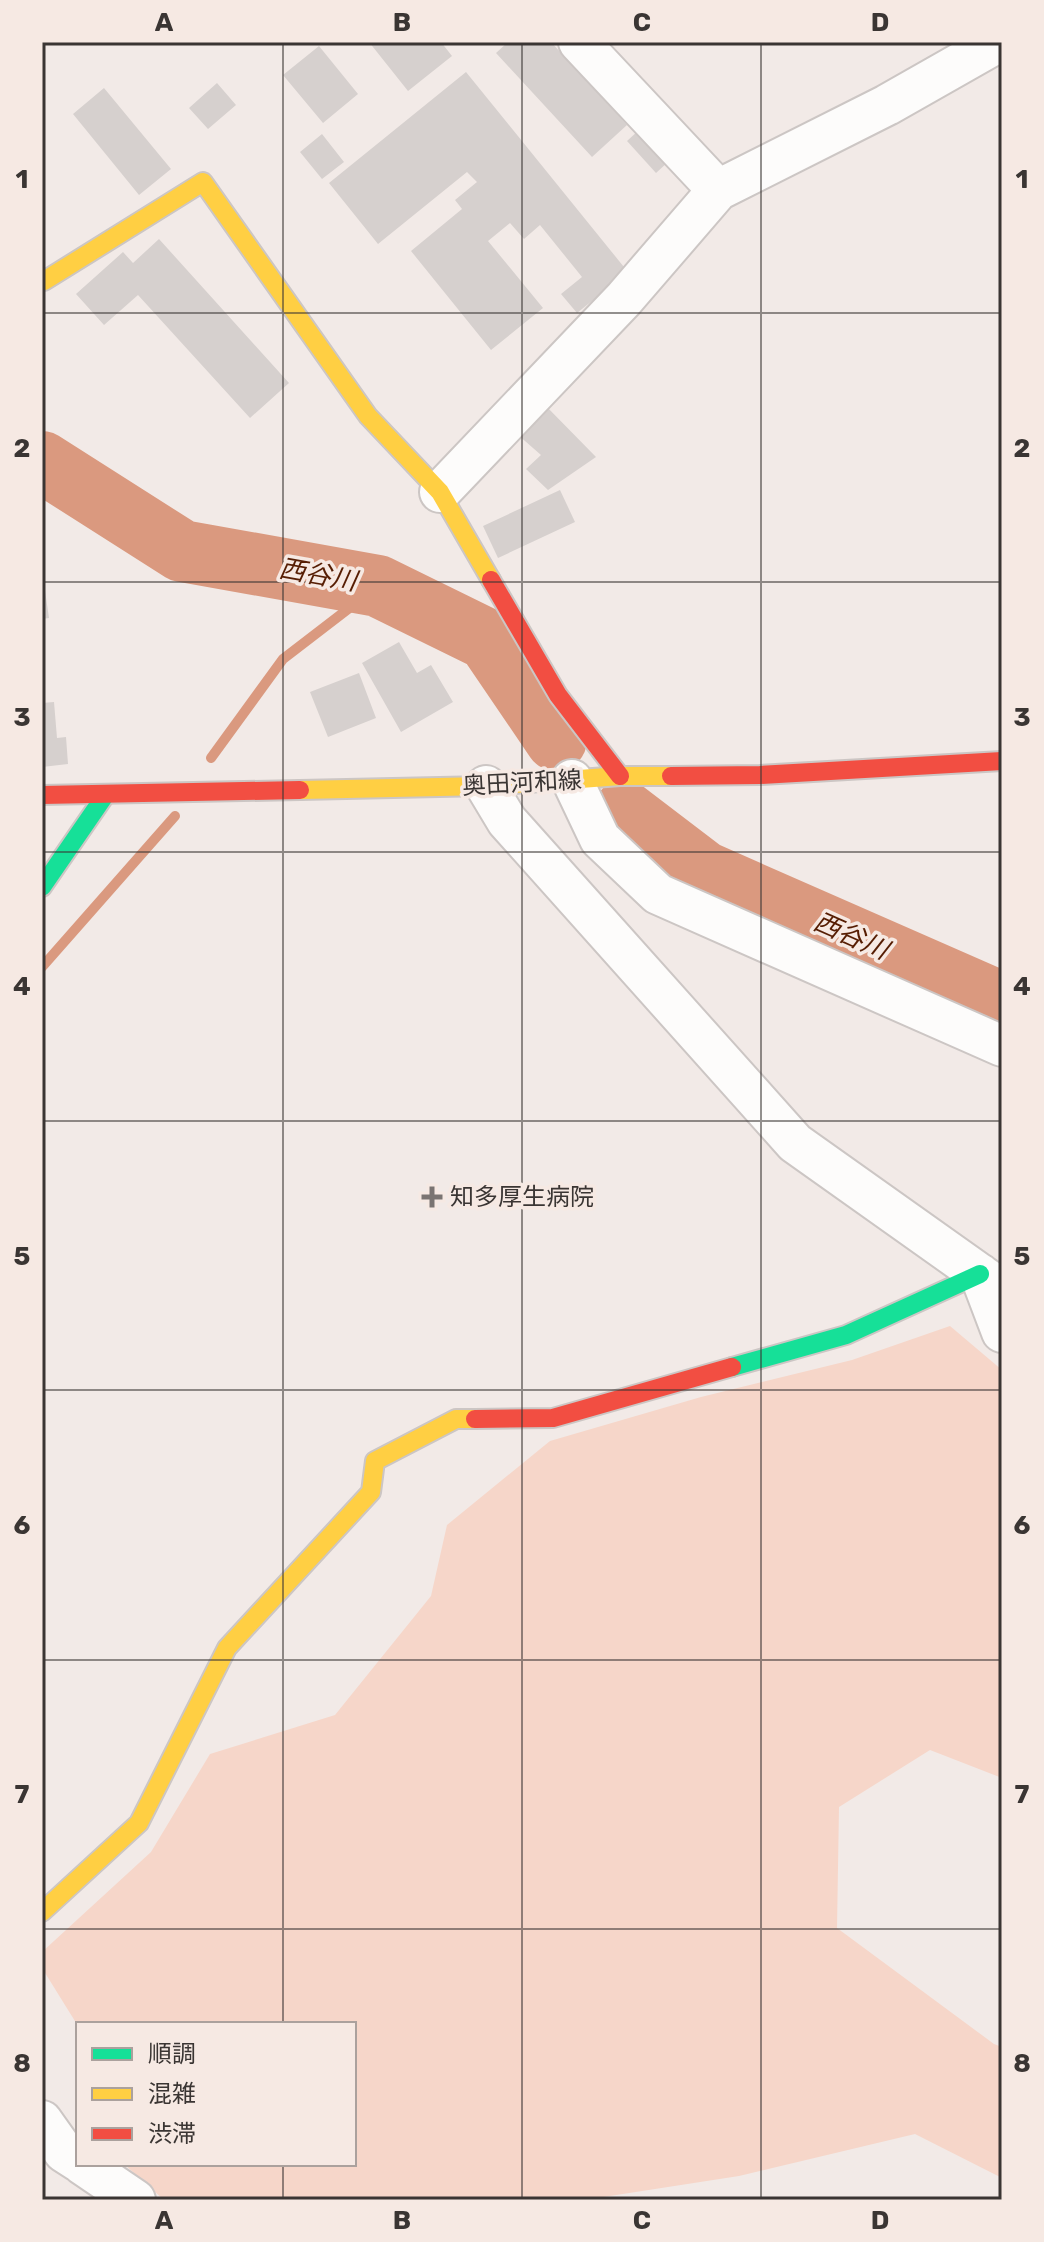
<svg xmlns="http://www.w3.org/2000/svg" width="1044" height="2242" font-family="Rubik,'Noto Sans JP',sans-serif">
<rect width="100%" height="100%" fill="#f2eae7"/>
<!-- green -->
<path fill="#f6d6c9" d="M950,1326L1002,1370V1778L930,1750L839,1807L837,1928L994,2044L1002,2047V2178L915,2134L739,2176L584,2200H164L124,2164H354V2024H78V2026L42,1968V1952L151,1852L210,1754L335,1715L431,1596L447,1525L550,1441L701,1397L852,1360Z"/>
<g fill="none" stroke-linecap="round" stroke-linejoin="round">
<!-- stream -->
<path stroke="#da997f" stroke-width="10" d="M211,758L283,659L378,586
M42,967L175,816"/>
<!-- river -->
<path stroke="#da997f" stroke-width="62" d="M42,462L182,551L378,586L488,640L556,740
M624,811L704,872L1002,1003"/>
</g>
<!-- building -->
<path fill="#d6d0ce" d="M369,42H441L452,56L408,91Z
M508,42H551L627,125L592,157L496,53Z
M319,46L358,94L323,123L283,75Z
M466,72L628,272L577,313L561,294L582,277L540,225L524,239L510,223L488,241L543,308L491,350L411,251L462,209L455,200L477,182L467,172L378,244L329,183Z
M217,83L236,105L208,129L189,108Z
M104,88L171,169L139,195L73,114Z
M639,130L668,162L656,173L627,141Z
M322,134L344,162L322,179L300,152Z
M159,239L289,383L250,418L138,295L104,325L76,294L123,252L133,263Z
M544,404L596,457L548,490L526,469L541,455L517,434Z
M560,490L575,522L498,558L483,526Z
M42,584H44L49,618L42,619Z
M399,642L417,673L431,665L453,702L401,732L362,663Z
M359,673L376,718L328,737L310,692Z
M54,702L57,738L66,737L68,764L42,767V703Z"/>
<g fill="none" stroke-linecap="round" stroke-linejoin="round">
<!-- street casing -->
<g stroke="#ccc6c4" stroke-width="44">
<path id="street" d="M579,42L718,190
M440,492L624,299L718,190L887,105L998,42
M572,780L600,839L658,894L1002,1046
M486,786L507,821L795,1143L1002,1290
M980,1274L1002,1332
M42,2121L64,2152L78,2161
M82,2164L135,2200"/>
</g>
<!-- fast casing -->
<g stroke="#ccc6c4" stroke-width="22">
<path id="fast" d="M42,887L106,794
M732,1367L846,1335L980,1274"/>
</g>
<!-- slow casing -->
<g stroke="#ccc6c4" stroke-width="22">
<path id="slow" d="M42,280L44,281L203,182L368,416L440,492L491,580
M300,790L486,786L620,776H671
M42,1912L139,1823L227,1648L371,1492L375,1461L456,1419H475"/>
</g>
<!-- jam casing -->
<g stroke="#ccc6c4" stroke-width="22">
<path id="jam" d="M491,580L558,695L620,776
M671,776L760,775L1002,761
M42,795L300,790
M475,1419L553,1418L732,1367"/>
</g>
<!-- street -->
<use href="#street" stroke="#fdfcfb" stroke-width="40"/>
<!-- fast -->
<use href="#fast" stroke="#16e098" stroke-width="18"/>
<!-- slow -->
<use href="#slow" stroke="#ffcf43" stroke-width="18"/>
<!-- jam -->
<use href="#jam" stroke="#f24e42" stroke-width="18"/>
</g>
<!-- grid -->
<path fill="none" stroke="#3a3533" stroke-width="2" stroke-opacity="0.55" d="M283,42V2024M522,42V2200M761,42V2200M42,313H1002M42,582H1002M42,852H1002M42,1121H1002M42,1390H1002M42,1660H1002M42,1929H1002M283,2164V2200"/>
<!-- markers -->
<path fill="#7a7472" stroke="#f6e9e3" stroke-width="3" d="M428 1185h8v8h8v8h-8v8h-8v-8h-8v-8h8z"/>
<g text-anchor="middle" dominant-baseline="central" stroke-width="7" stroke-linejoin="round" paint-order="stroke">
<!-- street labels -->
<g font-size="24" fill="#3a3533" stroke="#f6e9e3">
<text transform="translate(522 783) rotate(-3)">奥田河和線</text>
</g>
<!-- poi labels -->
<g font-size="24" fill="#3a3533" stroke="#f6e9e3" text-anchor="start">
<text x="450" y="1197">知多厚生病院</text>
</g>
<!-- water labels -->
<g font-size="26" font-style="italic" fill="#561d03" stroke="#f6e9e3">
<text transform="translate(318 575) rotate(10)">西谷川</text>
<text transform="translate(851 936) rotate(24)">西谷川</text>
</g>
</g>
<!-- border -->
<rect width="1044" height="2242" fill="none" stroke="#f6e9e3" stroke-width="88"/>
<!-- legend -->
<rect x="76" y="2022" width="280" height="144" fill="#f6e9e3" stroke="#aba19d" stroke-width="2"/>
<rect x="92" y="2048" width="40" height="12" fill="#16e098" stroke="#aba19d" stroke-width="2"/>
<text x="148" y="2062" font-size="24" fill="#3a3533">順調</text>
<rect x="92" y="2088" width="40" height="12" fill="#ffcf43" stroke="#aba19d" stroke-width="2"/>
<text x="148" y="2102" font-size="24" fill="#3a3533">混雑</text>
<rect x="92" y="2128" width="40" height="12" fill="#f24e42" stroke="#aba19d" stroke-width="2"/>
<text x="148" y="2142" font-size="24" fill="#3a3533">渋滞</text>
<rect x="44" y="44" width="956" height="2154" fill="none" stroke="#3a3533" stroke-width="3"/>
<g font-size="26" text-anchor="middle" font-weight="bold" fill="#3a3533">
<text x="164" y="31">A</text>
<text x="402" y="31">B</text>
<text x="642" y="31">C</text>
<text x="880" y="31">D</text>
<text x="22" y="188">1</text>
<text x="1022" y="188">1</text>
<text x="22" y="457">2</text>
<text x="1022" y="457">2</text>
<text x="22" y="726">3</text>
<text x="1022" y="726">3</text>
<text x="22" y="995">4</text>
<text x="1022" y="995">4</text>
<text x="22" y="1265">5</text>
<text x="1022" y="1265">5</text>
<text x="22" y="1534">6</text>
<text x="1022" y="1534">6</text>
<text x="22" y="1803">7</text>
<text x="1022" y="1803">7</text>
<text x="22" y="2072">8</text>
<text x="1022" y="2072">8</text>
<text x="164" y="2229">A</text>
<text x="402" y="2229">B</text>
<text x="642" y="2229">C</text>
<text x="880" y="2229">D</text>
</g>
</svg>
